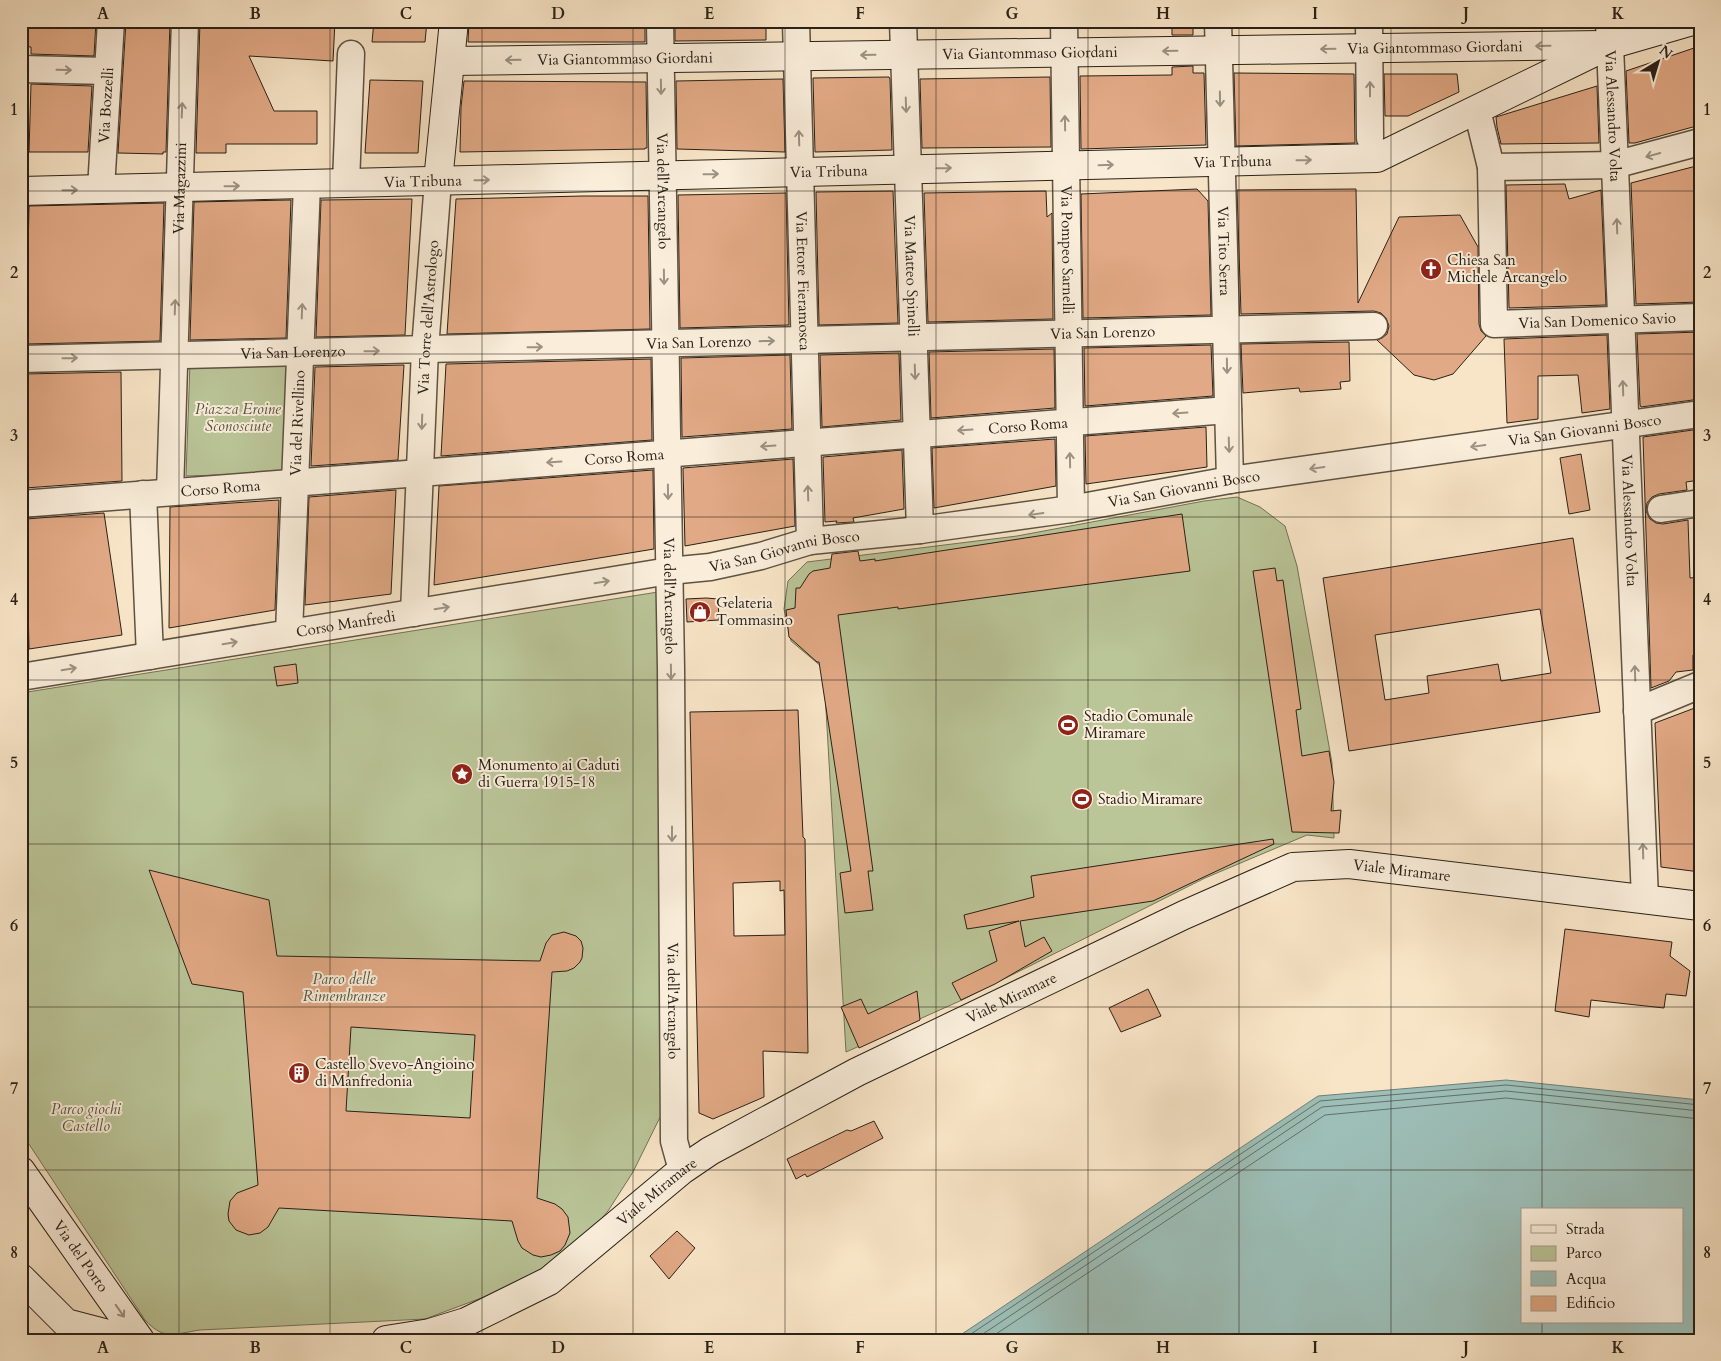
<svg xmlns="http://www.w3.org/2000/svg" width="1721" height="1361" font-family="Cardo,serif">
<rect width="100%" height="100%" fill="#f8e5c7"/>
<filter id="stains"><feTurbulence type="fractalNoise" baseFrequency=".004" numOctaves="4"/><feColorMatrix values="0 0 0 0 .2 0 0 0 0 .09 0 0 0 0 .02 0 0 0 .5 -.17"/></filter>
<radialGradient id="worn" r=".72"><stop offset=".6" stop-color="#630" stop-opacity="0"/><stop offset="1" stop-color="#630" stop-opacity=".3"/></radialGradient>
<!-- green -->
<path fill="#bac598" stroke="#727358" d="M291,362L286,473L186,476L190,363Z
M1237,497L1260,507L1285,526L1297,566L1332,763L1334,838L1307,835L1205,878L962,1000L846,1052L825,693L822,667L791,641L784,609L788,581L807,562L1017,536L1204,501Z
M658,592L670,1097L633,1172L608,1211L585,1238L552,1264L500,1291L425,1319L200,1330C173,1334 165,1341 145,1320L21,1132V693Z"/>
<!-- water -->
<path fill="#9dbfb8" stroke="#6f8078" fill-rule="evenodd" d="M1506,1080L1700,1100V1340H953L1318,1096ZM1522,1210H1682V1322H1522Z"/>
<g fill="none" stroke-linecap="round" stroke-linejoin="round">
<!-- shore -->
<path stroke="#637068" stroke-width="1" d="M962,1340L1320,1101L1506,1085L1700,1105
M974,1340L1322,1107L1506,1091L1700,1111
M987,1340L1325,1115L1506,1098L1700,1119"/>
</g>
<!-- building -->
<path fill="#e1a985" stroke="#292117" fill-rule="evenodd" d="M21,21H96L94,56L31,54V47L21,46Z
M126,21H170L166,152H163V154L118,153Z
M200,21H335L333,61L249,56L274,111H317V144H226V153H196Z
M374,21H427L425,42H372Z
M469,21H645V42H468Z
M675,21H766V40L675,41Z
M1172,21H1193V35H1172Z
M1700,46V125L1635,143H1629L1626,71Z
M1193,66V73H1204L1206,145L1081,149L1080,76L1172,75V67Z
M1234,73L1354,74L1355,143L1236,146Z
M1384,74H1457L1459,92L1408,116H1385Z
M889,77L890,79L892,150L815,152L813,78Z
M1050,77L1051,147L922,148L920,79Z
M783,79L785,152L677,149L676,81Z
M370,80L423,81L418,153H365Z
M464,81L646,82L647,148H645V149L460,152L461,107Z
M31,84L92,86L88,152H29Z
M1597,86L1599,143L1501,144L1497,127L1496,117Z
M1700,165V302L1636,304L1631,183Z
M1565,184L1569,199L1601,190L1606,305L1509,308L1506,185Z
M1197,189L1208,201L1211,315L1083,318L1081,194Z
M1356,189L1358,303L1399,217L1460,215L1478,247L1479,324L1481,331L1486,336L1453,374L1434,380L1414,375L1377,340L1382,338L1387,334L1389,326L1386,318L1381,313L1374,311L1241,314L1237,190Z
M893,191L898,323L819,325L816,192Z
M1046,191L1047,217L1052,213L1053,319L928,322L924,193Z
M786,193L789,325L680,328L678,195Z
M583,196H648L650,329L447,334L456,199Z
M412,199L405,335L316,337L321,200Z
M289,200H291L286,338L190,340L194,202Z
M164,203L160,341L26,344L29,206Z
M1700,332V399L1641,407L1640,405L1637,334Z
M1607,335L1610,409L1582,413L1578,375L1538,376V419L1507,423L1504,339Z
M1349,342L1350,381L1340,382L1341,389L1300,392L1299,388L1243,393L1241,344Z
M1211,345L1213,396L1085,406L1084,348Z
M1054,349L1055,408L931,418L929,352Z
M899,353L901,420L822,427L820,355Z
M790,355L792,429L682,437L681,358Z
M651,359L652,440L441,456L446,364Z
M404,365L398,460L311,466L315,367Z
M121,372L122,481L25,488L24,374Z
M1206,427L1207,467L1086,484L1085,436Z
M1700,429V480L1686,482L1687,490L1659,494L1652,497L1647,503L1646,511L1650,519L1656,523L1663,524L1688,520L1690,578L1700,577V655H1693V670L1676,672L1669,681L1651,688L1643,437Z
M1055,439L1056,486L934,508L932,448Z
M902,450L904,509L853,518L854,522L836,523L837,521L825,522L823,457Z
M1581,454L1590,510L1569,514L1560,458Z
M793,459L795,526L685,546L683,468Z
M653,470L654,549L434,585L439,486Z
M396,490L391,594L305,605L309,497Z
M279,500L275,610L169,628L170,507Z
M104,513L122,635L29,649L26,519Z
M1182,514L1190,571L898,609V607L838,615L873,871H868L873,910L845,913L840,873L851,871L819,662H817L789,637L787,620L786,610L795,608L796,588H800L809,574L813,571L830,568L832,554L858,551L860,561L875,559V561Z
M1573,538L1600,712L1349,751L1323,578ZM1540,609L1551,673L1501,681L1498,664L1427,676L1429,693L1385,700L1375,635Z
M1275,568L1277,581L1283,580L1301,709L1296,710L1302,756L1329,751L1334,782L1331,811L1341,810L1339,833L1292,832L1253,571Z
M706,598L718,599L719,620L687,622L686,599Z
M296,664L298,683L277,686L274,667Z
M1700,706V872L1661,867L1655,723Z
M798,710L803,837L805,839L808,1053L763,1051L764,1097L713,1119L699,1113L690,712ZM780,881V891L784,890L785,935L734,936L733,883Z
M1273,839L1274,844L1153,901L1020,921L1025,947L1044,937L1052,951L995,984L961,1000L952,983L997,961L989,931L1019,921L967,929L964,915L1034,897L1031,876Z
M149,870L269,900L277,956L540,961L546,943L552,935L564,932L576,936L581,941L583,948L582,958L580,962L574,968L567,971L552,972L537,1198L555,1204L562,1209L568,1217L570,1233L565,1245L560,1251L551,1255L541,1257L533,1255L522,1248L518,1241L512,1221L279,1208L268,1227L260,1233L249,1235L236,1230L229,1221L228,1214L230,1201L237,1193L258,1185L243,992L192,984ZM351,1027L475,1035L470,1118L346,1111Z
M1565,929L1672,942L1670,956L1690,971L1686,996L1666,994L1664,1008L1591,1000L1589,1017L1555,1011Z
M1148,989L1161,1016L1121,1032L1109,1008Z
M917,991L920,1020L859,1048L841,1007L861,999L868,1014Z
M874,1121L883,1138L807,1177L805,1174L796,1179L787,1159L847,1130L851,1131Z
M677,1231L695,1248L669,1279L650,1256Z"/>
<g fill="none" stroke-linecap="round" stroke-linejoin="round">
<!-- street casing -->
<g stroke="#5d5243" stroke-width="29">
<g id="street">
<path id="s1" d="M660,21L671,669L674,1141L682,1170"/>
<path id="s2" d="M796,21L810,541"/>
<path id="s3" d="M903,21L920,530"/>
<path id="s4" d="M1064,21L1071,509"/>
<path id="s5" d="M1218,21L1230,480"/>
<path d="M1369,21L1370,138"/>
<path id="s6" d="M1609,21L1645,899"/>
<path d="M21,69L108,71"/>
<path id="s7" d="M1477,110L1491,167L1494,324L1700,317"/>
<path d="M1491,167L1614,165L1700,142"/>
<path d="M346,183L351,54"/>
<path id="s8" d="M101,189L111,21"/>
<path id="s9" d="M21,359L1374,326"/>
<path id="s10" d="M170,492L185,21"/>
<path d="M143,494L150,656"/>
<path id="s11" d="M21,504L1228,410"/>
<path d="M1661,509L1700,503"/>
<path id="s12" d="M414,613L425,349L438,181"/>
<path id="s13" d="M289,633L307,184"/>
<path id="s14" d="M21,677L669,571L710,567L761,556L810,541L920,530L1071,509L1230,480L1700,414"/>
<path d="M1637,711L1700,685"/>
</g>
</g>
<!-- secondary casing -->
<g stroke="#292117" stroke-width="30">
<g id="secondary">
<path id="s15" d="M451,61L1603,45"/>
<path d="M438,181L454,21"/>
<path id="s16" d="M21,191L1377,158L1609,45L1692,21"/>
<path id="s17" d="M21,1171L140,1340"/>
<path d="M21,1278L66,1323L131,1340"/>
<path id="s18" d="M386,1340L430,1333L466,1322L549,1281L682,1170L710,1151L857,1072L1184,915L1293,867L1349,864L1700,906"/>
</g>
</g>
<!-- street -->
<use href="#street" stroke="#faeedb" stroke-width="26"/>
<!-- secondary -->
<use href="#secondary" stroke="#faeedb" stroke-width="28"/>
</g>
<!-- one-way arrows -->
<defs><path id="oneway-shaft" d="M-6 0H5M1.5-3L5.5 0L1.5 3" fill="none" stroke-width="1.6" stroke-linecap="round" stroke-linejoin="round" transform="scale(1.25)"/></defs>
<g stroke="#9c9283">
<use href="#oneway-shaft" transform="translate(1543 46) rotate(179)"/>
<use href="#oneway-shaft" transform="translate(1328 49) rotate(179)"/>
<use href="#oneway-shaft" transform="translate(1170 51) rotate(179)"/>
<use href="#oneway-shaft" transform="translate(868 55) rotate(179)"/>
<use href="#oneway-shaft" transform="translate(513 60) rotate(179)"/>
<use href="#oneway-shaft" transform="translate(64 70) rotate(1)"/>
<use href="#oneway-shaft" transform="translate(661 87) rotate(89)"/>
<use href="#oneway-shaft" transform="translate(1370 89) rotate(-90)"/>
<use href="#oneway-shaft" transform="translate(1220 99) rotate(89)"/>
<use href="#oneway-shaft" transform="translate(906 105) rotate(88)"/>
<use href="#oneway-shaft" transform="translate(182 110) rotate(-88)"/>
<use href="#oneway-shaft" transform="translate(1065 123) rotate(-91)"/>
<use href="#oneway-shaft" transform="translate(799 138) rotate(-92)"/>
<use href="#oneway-shaft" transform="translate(1653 155) rotate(165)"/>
<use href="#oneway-shaft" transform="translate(1304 160) rotate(-1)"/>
<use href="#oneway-shaft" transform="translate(1106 165) rotate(-2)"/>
<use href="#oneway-shaft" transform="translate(944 168) rotate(-1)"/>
<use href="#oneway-shaft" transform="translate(711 174) rotate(-1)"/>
<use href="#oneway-shaft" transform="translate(482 180) rotate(-1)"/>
<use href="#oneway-shaft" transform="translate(232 186) rotate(-1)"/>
<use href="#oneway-shaft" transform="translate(70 190) rotate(-1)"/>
<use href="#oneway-shaft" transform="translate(1617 226) rotate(-92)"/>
<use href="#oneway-shaft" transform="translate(664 277) rotate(89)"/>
<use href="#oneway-shaft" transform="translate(175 307) rotate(-88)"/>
<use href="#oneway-shaft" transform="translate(302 311) rotate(-88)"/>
<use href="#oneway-shaft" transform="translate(767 341) rotate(-1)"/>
<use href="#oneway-shaft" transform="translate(535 347) rotate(-1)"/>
<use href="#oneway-shaft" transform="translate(372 351) rotate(-1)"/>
<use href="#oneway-shaft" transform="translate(70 358) rotate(-1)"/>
<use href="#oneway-shaft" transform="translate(1227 366) rotate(89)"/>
<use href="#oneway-shaft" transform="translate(915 372) rotate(88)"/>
<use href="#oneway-shaft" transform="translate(1623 388) rotate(-92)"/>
<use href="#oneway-shaft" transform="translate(1180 413) rotate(176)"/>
<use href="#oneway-shaft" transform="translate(422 422) rotate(92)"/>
<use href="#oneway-shaft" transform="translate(965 430) rotate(176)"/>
<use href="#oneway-shaft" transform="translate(1229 445) rotate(88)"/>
<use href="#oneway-shaft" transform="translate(768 446) rotate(176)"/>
<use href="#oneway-shaft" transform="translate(1478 446) rotate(172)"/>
<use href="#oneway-shaft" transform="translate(1070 460) rotate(-91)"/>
<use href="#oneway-shaft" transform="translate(554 462) rotate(176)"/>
<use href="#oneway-shaft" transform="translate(1317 468) rotate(172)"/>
<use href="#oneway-shaft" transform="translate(668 492) rotate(89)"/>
<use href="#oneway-shaft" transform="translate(808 493) rotate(-92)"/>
<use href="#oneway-shaft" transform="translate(1036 514) rotate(172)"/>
<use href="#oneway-shaft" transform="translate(602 582) rotate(-9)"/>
<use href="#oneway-shaft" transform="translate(442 608) rotate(-9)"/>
<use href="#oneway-shaft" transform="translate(230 643) rotate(-9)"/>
<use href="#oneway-shaft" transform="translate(69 669) rotate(-9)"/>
<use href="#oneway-shaft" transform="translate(671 672) rotate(89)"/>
<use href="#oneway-shaft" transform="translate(1635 673) rotate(-92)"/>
<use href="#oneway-shaft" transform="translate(672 834) rotate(90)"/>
<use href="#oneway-shaft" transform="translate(1643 851) rotate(-92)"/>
<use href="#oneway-shaft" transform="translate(120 1311) rotate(55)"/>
</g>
<!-- grid -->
<path fill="none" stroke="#292117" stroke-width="1" stroke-opacity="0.55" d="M179,21V1340M330,21V1340M482,21V1340M633,21V1340M785,21V1340M936,21V1340M1088,21V1340M1239,21V1340M1391,21V1340M1542,21V1210M21,191H1700M21,354H1700M21,517H1700M21,680H1700M21,844H1700M21,1007H1700M21,1170H1700M1542,1322V1340"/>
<!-- icons -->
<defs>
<g id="church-disc" transform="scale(1.125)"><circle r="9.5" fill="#8f2418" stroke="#faeedb"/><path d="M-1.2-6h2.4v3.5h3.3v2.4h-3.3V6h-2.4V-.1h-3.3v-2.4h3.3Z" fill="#fff"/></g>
<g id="shop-disc" transform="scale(1.125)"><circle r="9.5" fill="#8f2418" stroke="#faeedb"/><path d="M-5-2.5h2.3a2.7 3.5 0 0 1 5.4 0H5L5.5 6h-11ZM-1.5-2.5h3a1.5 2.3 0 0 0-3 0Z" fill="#fff"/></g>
<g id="stadium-disc" transform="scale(1.125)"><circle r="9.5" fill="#8f2418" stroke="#faeedb"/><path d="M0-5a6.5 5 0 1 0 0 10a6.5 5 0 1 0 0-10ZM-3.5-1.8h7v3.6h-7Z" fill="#fff"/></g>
<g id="sight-disc" transform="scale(1.125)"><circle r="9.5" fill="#8f2418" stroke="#faeedb"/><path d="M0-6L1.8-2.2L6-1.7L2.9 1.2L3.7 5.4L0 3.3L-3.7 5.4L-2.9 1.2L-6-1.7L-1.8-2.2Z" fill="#fff"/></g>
<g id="building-disc" transform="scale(1.125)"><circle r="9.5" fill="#8f2418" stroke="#faeedb"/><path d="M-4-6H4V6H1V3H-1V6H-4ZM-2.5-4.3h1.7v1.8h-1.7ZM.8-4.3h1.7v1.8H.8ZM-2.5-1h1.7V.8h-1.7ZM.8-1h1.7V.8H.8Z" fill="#fff"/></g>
</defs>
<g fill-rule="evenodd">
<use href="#church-disc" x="1431" y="269"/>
<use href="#shop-disc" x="700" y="612"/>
<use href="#stadium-disc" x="1068" y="725"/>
<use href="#sight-disc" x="462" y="774"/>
<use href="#stadium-disc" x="1082" y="799"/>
<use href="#building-disc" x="299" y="1073"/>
</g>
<g text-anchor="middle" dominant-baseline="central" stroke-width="4" stroke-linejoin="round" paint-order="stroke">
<!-- street labels -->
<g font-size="15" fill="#292117" stroke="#faeedb">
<text stroke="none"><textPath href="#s15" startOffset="984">Via Giantommaso Giordani</textPath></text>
<text stroke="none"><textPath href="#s15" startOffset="579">Via Giantommaso Giordani</textPath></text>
<text stroke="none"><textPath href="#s15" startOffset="174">Via Giantommaso Giordani</textPath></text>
<text stroke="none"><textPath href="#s8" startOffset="84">Via Bozzelli</textPath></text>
<text stroke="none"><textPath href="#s6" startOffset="95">Via Alessandro Volta</textPath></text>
<text stroke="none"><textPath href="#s16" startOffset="1212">Via Tribuna</textPath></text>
<text stroke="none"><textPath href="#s16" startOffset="808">Via Tribuna</textPath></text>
<text stroke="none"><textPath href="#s16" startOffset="402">Via Tribuna</textPath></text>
<text stroke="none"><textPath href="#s10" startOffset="304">Via Magazzini</textPath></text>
<text stroke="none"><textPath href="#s1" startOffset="170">Via dell'Arcangelo</textPath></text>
<text stroke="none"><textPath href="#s4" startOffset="229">Via Pompeo Sarnelli</textPath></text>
<text stroke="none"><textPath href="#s5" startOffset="230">Via Tito Serra</textPath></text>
<text stroke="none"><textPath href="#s3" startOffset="255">Via Matteo Spinelli</textPath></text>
<text stroke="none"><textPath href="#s2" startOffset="260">Via Ettore Fieramosca</textPath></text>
<text stroke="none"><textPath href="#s12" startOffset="296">Via Torre dell'Astrologo</textPath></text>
<text stroke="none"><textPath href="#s7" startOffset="319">Via San Domenico Savio</textPath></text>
<text stroke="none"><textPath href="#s9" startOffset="1082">Via San Lorenzo</textPath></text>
<text stroke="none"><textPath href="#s9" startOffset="678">Via San Lorenzo</textPath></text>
<text stroke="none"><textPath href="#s9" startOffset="272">Via San Lorenzo</textPath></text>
<text stroke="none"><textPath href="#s13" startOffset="210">Via del Rivellino</textPath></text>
<text stroke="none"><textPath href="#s11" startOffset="1010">Corso Roma</textPath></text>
<text stroke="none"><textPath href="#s14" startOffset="1584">Via San Giovanni Bosco</textPath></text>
<text stroke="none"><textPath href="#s11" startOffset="605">Corso Roma</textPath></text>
<text stroke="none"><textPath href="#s11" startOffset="200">Corso Roma</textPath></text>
<text stroke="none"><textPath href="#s14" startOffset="1179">Via San Giovanni Bosco</textPath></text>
<text stroke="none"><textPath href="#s6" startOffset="500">Via Alessandro Volta</textPath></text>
<text stroke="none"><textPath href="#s14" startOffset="774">Via San Giovanni Bosco</textPath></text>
<text stroke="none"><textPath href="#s1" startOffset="575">Via dell'Arcangelo</textPath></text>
<text stroke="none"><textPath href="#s14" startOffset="329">Corso Manfredi</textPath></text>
<text stroke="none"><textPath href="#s18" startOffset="1140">Viale Miramare</textPath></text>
<text stroke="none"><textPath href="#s18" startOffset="720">Viale Miramare</textPath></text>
<text stroke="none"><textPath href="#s1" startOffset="980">Via dell'Arcangelo</textPath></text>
<text stroke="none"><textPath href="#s18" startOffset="315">Viale Miramare</textPath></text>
<text stroke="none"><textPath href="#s17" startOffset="104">Via del Porto</textPath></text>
</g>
<!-- poi labels -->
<g font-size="15" fill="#292117" stroke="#faeedb" text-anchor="start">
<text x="1447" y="260">Chiesa San<tspan x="1447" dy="17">Michele Arcangelo</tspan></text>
<text x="716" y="603">Gelateria<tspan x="716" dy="17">Tommasino</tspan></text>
<text x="1084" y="716">Stadio Comunale<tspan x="1084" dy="17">Miramare</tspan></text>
<text x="478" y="765">Monumento ai Caduti<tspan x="478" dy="17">di Guerra 1915-18</tspan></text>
<text x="1098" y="799">Stadio Miramare</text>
<text x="315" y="1064">Castello Svevo-Angioino<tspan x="315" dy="17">di Manfredonia</tspan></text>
</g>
<!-- park labels -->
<g font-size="15" font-style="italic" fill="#54523e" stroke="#faeedb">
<text x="238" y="409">Piazza Eroine<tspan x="238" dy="17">Sconosciute</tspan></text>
<text x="344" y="979">Parco delle<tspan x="344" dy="17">Rimembranze</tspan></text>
<text x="86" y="1109">Parco giochi<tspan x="86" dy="17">Castello</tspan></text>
</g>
</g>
<!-- margin -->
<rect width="1721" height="1361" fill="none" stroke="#f8e5c7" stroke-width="55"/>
<!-- legend -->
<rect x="1521" y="1208" width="162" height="115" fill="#faeedb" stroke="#a69c8d"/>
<rect x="1531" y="1225" width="25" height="8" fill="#faeedb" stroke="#a69c8d"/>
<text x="1566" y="1234" font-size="15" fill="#292117">Strada</text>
<rect x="1531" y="1246" width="25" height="15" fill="#bac598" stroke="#a69c8d"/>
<text x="1566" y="1258" font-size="15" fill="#292117">Parco</text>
<rect x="1531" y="1271" width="25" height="15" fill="#9dbfb8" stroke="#a69c8d"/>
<text x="1566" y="1284" font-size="15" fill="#292117">Acqua</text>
<rect x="1531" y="1296" width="25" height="15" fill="#e1a985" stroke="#a69c8d"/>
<text x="1566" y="1308" font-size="15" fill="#292117">Edificio</text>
<!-- north arrow -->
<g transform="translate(1658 62) rotate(38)" stroke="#faeedb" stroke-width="4" paint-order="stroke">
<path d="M0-4L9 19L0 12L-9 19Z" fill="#292117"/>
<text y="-8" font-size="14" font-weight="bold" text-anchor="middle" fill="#292117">N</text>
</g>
<rect x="28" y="28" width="1666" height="1306" fill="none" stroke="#292117" stroke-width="2"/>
<g font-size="16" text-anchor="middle" font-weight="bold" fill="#292117">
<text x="103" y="19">A</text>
<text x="255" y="19">B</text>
<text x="406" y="19">C</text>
<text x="558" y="19">D</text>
<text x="709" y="19">E</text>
<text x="860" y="19">F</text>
<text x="1012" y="19">G</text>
<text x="1163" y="19">H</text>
<text x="1315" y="19">I</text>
<text x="1466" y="19">J</text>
<text x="1618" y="19">K</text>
<text x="14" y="115">1</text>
<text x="1707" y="115">1</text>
<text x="14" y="278">2</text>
<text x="1707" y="278">2</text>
<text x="14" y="441">3</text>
<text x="1707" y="441">3</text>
<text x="14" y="605">4</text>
<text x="1707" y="605">4</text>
<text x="14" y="768">5</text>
<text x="1707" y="768">5</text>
<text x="14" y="931">6</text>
<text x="1707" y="931">6</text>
<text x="14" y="1094">7</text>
<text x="1707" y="1094">7</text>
<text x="14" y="1258">8</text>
<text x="1707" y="1258">8</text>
<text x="103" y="1353">A</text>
<text x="255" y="1353">B</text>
<text x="406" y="1353">C</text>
<text x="558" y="1353">D</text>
<text x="709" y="1353">E</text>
<text x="860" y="1353">F</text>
<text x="1012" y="1353">G</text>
<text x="1163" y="1353">H</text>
<text x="1315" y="1353">I</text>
<text x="1466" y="1353">J</text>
<text x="1618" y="1353">K</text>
</g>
<rect width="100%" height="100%" filter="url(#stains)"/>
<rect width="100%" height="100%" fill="url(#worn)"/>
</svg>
